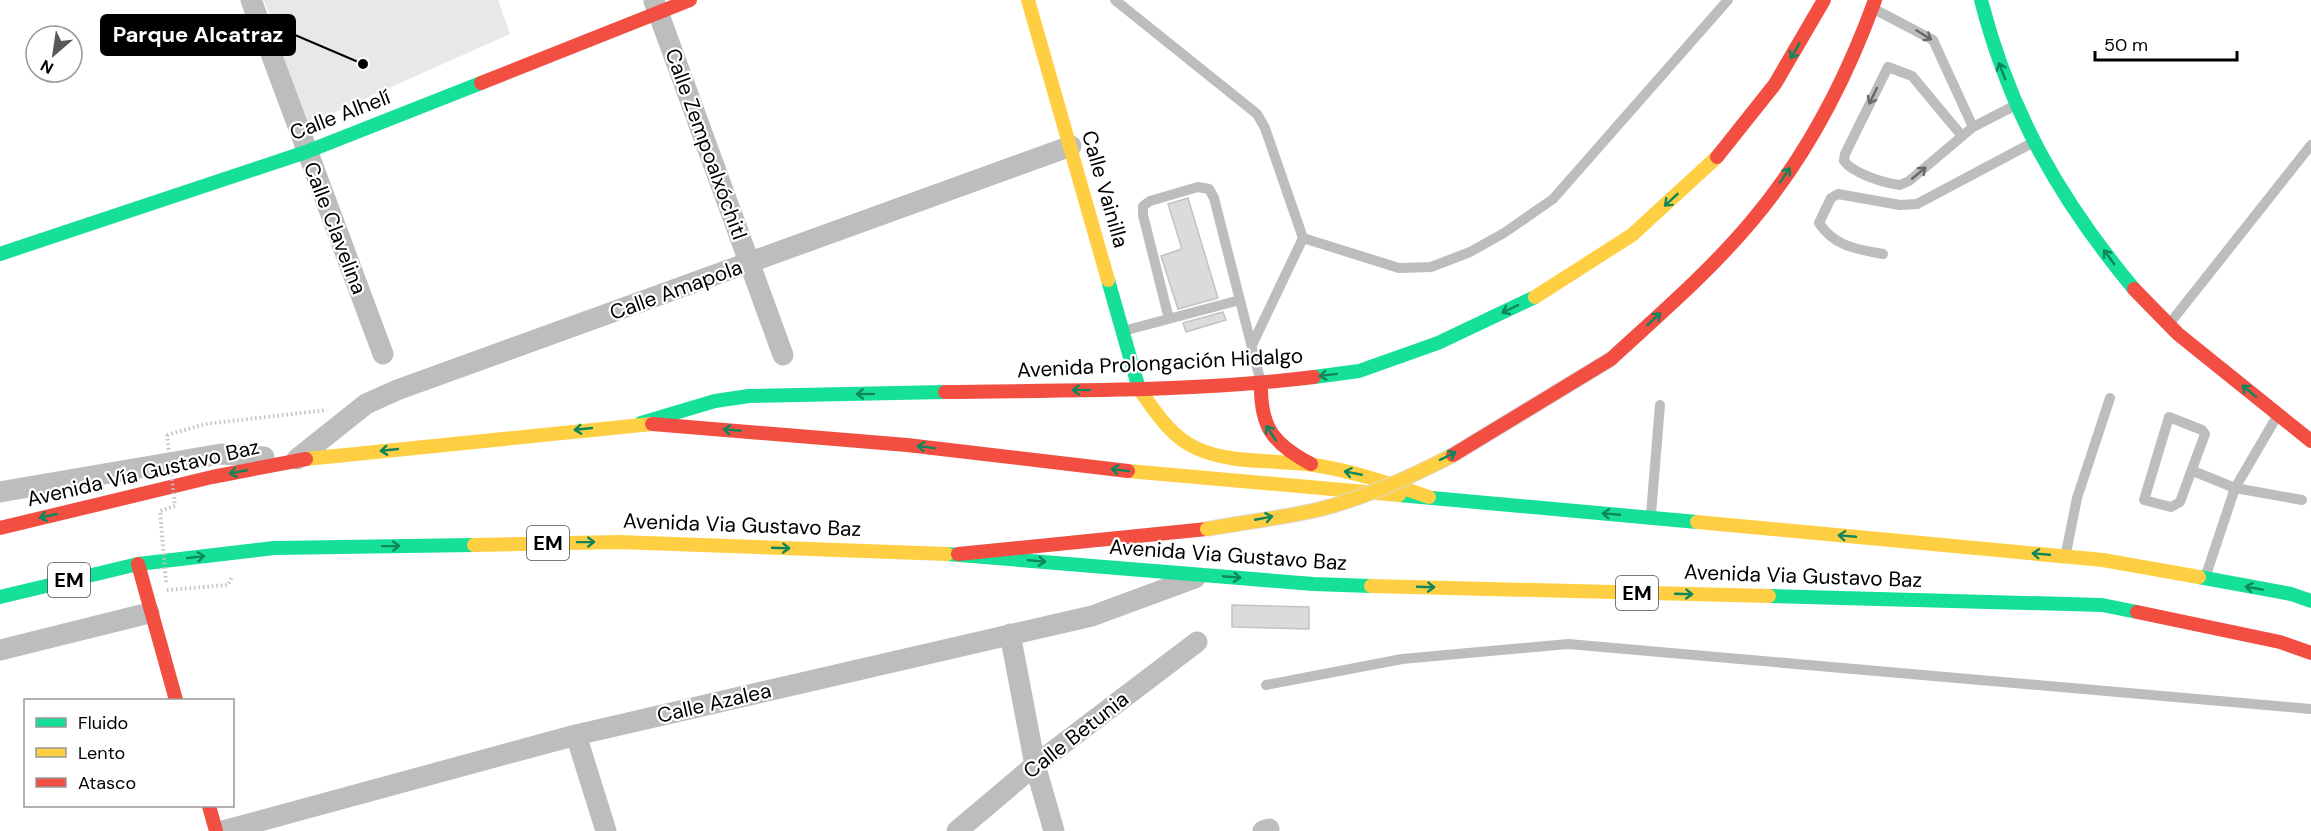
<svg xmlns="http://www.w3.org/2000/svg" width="2311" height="831" font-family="'DM Sans',sans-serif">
<rect width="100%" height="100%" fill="#fff"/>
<!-- green -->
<path fill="#e8e8e8" d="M263,0H498L510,34L297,129L274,23Z"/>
<!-- building -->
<path fill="#dbdbdb" stroke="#c3c3c3" stroke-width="1.5" d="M1188,198L1218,298L1178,309L1161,256L1182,249L1168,204Z
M1223,312L1226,320L1186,332L1183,323Z
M1232,605L1309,607V629L1232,627Z"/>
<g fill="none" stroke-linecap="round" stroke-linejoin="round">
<!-- path -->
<path stroke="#c2c2c2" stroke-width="4" stroke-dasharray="1.5 3" stroke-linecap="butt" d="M167,435L205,424L327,410
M167,590L228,585L232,577"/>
<!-- lane -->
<path stroke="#bdbdbd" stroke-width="10" d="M1115,0L1257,114L1265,128L1303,238L1252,345
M1876,10L1933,40L1973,127
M1962,136L1912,76L1888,67L1845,154L1844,161C1854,174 1884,183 1900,185L1909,181L1973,127L2012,107
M1303,238L1399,268L1431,267L1470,252L1504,233L1553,199L1728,0
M1883,254C1857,249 1835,247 1819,223L1831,198L1838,194L1900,205L1917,204L2030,144
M1169,319L1143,215V206L1150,201L1198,187L1209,189L1214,198L1260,379
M2170,323L2311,145
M1123,331L1240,300
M2169,417L2202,430L2205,434L2180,502L2171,507L2144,500Z
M2193,471L2235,488L2302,500
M1651,514L1660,405
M2066,553L2077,498L2110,398
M2206,575L2235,488L2276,418
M1266,685L1402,659L1568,644L2311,709"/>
<!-- street -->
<path stroke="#bdbdbd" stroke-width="21" d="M251,0L383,354
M654,1L783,355
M297,459L366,404L397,390L1071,146
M0,492L221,454L264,457
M1010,634L1035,765L1054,831
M0,650L149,613
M576,735L606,831
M223,831L576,735L1092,616L1195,578
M957,831L1035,765L1197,642
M1263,831L1269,829"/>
<!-- fast -->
<path stroke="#16e098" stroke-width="14" d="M1981,0C2010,113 2060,200 2134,289
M0,254L306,152L481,83
M1108,280L1139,389
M1314,377L1359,371L1438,343L1535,297
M641,423L715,401L749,396L945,392
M1399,495L1697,522
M947,554L1313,584L1371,586
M2199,577L2291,594L2311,601
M1769,596L2102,605L2137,612
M0,597L138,564L274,548L474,545"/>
<!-- slow -->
<path stroke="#ffcf43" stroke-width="14" d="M1028,0L1108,280
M1535,297L1632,235L1717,157
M1139,389C1155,411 1170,436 1196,448C1232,465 1276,459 1314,465C1353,471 1392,484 1429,497
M306,459L652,424
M1128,471L1399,495
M1697,522L2103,560L2199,577
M474,545L618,542L947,554
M1371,586L1769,596"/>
<!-- jam -->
<path stroke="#f24e42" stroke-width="14" d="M481,83L690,0
M1717,157L1775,84L1824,0
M2134,289L2178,334L2311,441
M1611,359C1659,315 1709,272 1751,222C1806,157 1846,80 1875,0
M1261,383C1260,427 1273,444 1311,464
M945,392C1068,390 1191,392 1314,377
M652,424L907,445L1128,471
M0,528L212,477L306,459
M958,554L1207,529
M138,564L176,700
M2137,612L2280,642L2311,653
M209,806L216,831"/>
<!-- slow-bridge casing -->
<g stroke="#dbdbdb" stroke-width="16" stroke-linecap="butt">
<path id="slow-bridge" d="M1207,529C1245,522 1283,518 1321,509C1367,497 1411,477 1453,455"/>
</g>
<!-- jam-bridge casing -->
<g stroke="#dbdbdb" stroke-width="16" stroke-linecap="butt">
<path id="jam-bridge" d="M1453,455L1611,359"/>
</g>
<!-- path-bridge -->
<path stroke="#c2c2c2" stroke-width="4" stroke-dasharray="1.5 3" stroke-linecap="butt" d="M166,582L160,511L175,506L167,435"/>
<!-- slow-bridge -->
<use href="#slow-bridge" stroke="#ffcf43" stroke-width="14"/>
<!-- jam-bridge -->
<use href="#jam-bridge" stroke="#f24e42" stroke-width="14"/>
</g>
<!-- one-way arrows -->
<defs><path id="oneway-shaft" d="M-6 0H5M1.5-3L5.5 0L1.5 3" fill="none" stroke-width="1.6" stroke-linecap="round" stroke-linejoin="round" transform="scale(1.5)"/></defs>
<g stroke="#686868">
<use href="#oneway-shaft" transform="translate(1924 35) rotate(32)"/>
<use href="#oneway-shaft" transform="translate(1873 96) rotate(116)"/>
<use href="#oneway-shaft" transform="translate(1919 173) rotate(-40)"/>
</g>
<g stroke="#0d865b">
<use href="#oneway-shaft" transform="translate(1795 51) rotate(120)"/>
<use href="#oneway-shaft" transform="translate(2002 71) rotate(-111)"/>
<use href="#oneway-shaft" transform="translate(1785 175) rotate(-57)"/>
<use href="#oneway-shaft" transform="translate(1671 200) rotate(137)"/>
<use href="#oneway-shaft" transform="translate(2109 257) rotate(-126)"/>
<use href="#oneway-shaft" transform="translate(1510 309) rotate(154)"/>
<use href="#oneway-shaft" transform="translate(1654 319) rotate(-42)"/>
<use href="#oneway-shaft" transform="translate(1328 375) rotate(173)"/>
<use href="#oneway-shaft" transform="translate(1081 390) rotate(179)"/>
<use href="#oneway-shaft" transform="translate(2249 391) rotate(-141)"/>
<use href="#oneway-shaft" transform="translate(865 394) rotate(179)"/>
<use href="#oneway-shaft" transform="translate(583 429) rotate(174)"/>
<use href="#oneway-shaft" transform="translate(732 430) rotate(-175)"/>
<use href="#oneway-shaft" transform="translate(1271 433) rotate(-123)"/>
<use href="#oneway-shaft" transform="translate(926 447) rotate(-173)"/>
<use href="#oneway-shaft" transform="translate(389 450) rotate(174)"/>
<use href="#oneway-shaft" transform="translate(1448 456) rotate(-26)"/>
<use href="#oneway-shaft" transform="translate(1120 470) rotate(-173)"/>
<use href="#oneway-shaft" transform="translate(238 472) rotate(169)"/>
<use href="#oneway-shaft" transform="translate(1353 473) rotate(-169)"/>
<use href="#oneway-shaft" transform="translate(1611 514) rotate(-175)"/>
<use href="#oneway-shaft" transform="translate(48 516) rotate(167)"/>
<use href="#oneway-shaft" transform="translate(1264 518) rotate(-11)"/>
<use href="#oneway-shaft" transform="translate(1847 536) rotate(-175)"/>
<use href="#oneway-shaft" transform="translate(586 542) rotate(-1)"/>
<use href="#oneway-shaft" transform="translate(391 546) rotate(-1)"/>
<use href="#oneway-shaft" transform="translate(781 548) rotate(2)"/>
<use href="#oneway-shaft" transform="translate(2041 554) rotate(-175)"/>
<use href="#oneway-shaft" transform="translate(196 557) rotate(-7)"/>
<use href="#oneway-shaft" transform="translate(1037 561) rotate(5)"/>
<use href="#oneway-shaft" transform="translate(1232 577) rotate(5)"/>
<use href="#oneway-shaft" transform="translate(1426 587) rotate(2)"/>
<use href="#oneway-shaft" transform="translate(2254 588) rotate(-170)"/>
<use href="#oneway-shaft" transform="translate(1684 594) rotate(2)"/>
</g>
<g text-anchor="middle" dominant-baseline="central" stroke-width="4.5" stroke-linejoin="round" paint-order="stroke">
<!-- shield labels -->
<g fill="#fff" stroke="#4c4c4c" stroke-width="1.5">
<rect x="527" y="526" width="42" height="34" rx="4.5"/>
<rect x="48" y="563" width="42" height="34" rx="4.5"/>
<rect x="1616" y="576" width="42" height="34" rx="4.5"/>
</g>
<g font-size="20" font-weight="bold" fill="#000">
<text x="548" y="543">EM</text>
<text x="69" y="580">EM</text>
<text x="1637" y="593">EM</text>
</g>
<!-- street labels -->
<g font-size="21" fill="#000" stroke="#fff">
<text transform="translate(340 115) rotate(-21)">Calle Alhelí</text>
<text transform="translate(706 144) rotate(70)">Calle Zempoalxóchitl</text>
<text transform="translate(1105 189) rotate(74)">Calle Vainilla</text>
<text transform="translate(335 228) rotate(69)">Calle Clavelina</text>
<text transform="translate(676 290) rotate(-20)">Calle Amapola</text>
<text transform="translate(1160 363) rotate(-3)">Avenida Prolongación Hidalgo</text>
<text transform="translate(143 473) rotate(-13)">Avenida Vía Gustavo Baz</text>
<text transform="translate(742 525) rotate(2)">Avenida Via Gustavo Baz</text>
<text transform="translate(1228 555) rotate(4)">Avenida Via Gustavo Baz</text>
<text transform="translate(1803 576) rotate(2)">Avenida Via Gustavo Baz</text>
<text transform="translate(714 703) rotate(-13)">Calle Azalea</text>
<text transform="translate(1076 735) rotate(-38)">Calle Betunia</text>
</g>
</g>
<!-- callouts -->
<path fill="none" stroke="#000" stroke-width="2" d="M363 64L295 35"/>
<circle fill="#000" stroke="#fff" stroke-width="2" cx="363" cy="64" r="6"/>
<rect fill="#000" stroke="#000" stroke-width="2" x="101" y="15" width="194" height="40" rx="6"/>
<g font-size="22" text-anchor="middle" font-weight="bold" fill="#fff">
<text x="198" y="42">Parque Alcatraz</text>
</g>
<!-- legend -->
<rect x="24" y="699" width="210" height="108" fill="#ffffff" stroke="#999999" stroke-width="1.5"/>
<rect x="36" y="718" width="30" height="9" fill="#16e098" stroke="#999999" stroke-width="1.5"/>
<text x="78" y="729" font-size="18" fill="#000000">Fluido</text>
<rect x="36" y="748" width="30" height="9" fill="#ffcf43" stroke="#999999" stroke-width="1.5"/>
<text x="78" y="759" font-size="18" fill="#000000">Lento</text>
<rect x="36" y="778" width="30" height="9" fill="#f24e42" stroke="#999999" stroke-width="1.5"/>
<text x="78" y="789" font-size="18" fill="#000000">Atasco</text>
<!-- north arrow -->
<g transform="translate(54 54) rotate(209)"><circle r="28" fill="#ffffff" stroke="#999999" stroke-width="1.5"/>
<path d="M0-4.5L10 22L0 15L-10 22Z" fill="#595959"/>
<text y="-9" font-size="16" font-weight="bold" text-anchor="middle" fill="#000000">N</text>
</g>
<!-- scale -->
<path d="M2095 51v9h142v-9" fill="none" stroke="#000000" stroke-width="3"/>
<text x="2104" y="51" font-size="18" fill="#000000" stroke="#ffffff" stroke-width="4.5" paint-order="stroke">50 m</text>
</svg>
